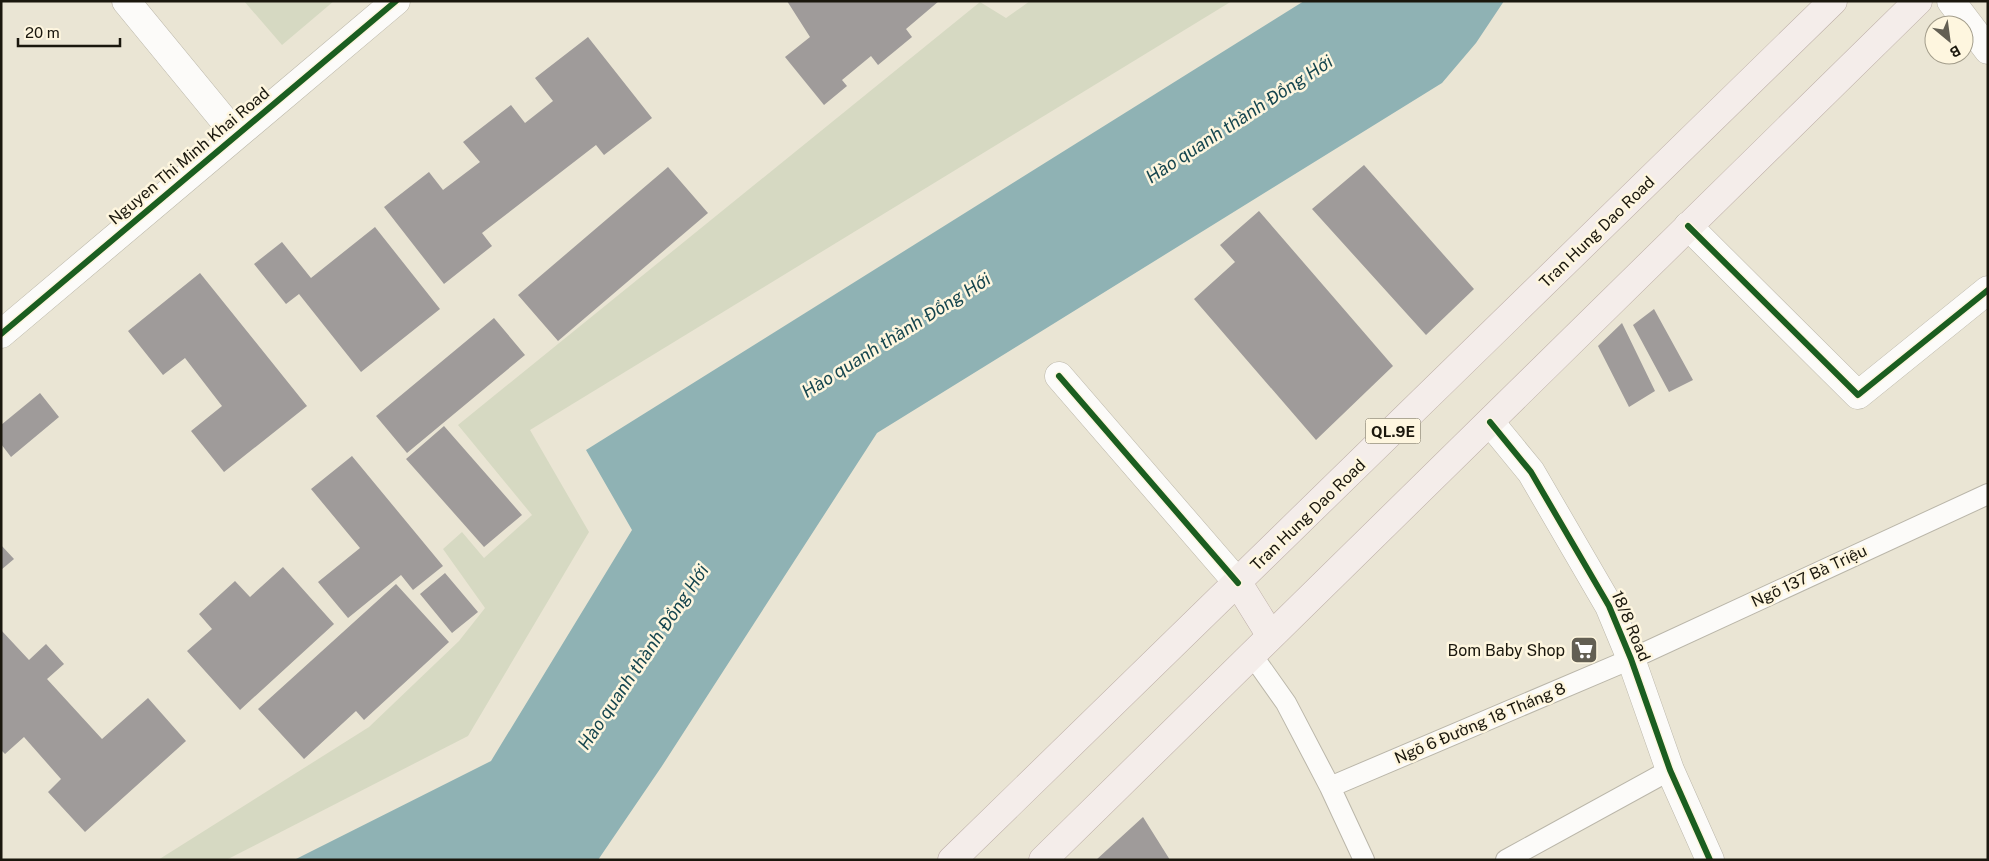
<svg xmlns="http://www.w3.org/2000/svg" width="1989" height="861" font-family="'Public Sans',sans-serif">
<rect width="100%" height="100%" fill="#eae5d4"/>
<!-- green -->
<path fill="#d6d9c2" d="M244,1H334L282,45Z
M1030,1H1232L530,430L589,532L468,736L226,860H158L369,727L459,641L485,608L443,549L462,532L484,558L532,515L458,425L980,2L1006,18Z"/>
<!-- water -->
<path fill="#8fb2b4" d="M1304,1H1504L1476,43L1442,83L877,433L662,766L598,860H294L491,761L632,530L586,450Z"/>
<!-- building -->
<path fill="#9f9b9a" d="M787,1H939L906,29L912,37L878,65L871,56L842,80L847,86L824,105L785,57L810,37Z
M588,37L652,118L604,155L596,145L482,233L492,246L444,284L384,207L429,172L443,190L480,162L463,142L511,105L525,123L553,101L535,78Z
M1364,165L1474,289L1426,335L1312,209Z
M668,167L708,213L558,341L518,295Z
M1259,211L1393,366L1316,440L1194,299L1235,262L1220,245Z
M375,227L440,309L361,372L299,294L286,304L254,264L282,242L311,278Z
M200,273L307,406L224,472L191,431L222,406L185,358L163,375L128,331Z
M1654,309L1693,380L1669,392L1633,325Z
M494,318L525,355L407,453L376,416Z
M1622,323L1655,391L1629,407L1598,346Z
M40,393L59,417L11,457L1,444V425Z
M444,426L522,515L484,547L406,459Z
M352,456L443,566L413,590L401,575L348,618L318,582L360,548L311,489Z
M1,545L14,559L1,570Z
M283,567L334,624L240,710L187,651L212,629L199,614L235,581L250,597Z
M445,573L478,612L452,633L420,594Z
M396,584L449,642L364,720L356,711L304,759L258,709Z
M1,630L29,660L46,644L64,664L47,679L102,739L148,698L186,741L85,832L48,792L61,779L24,737L5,754L1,750Z
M1143,817L1170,860H1096Z"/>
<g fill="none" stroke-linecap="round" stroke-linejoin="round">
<!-- lane casing -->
<g stroke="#bab6a9" stroke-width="22">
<path id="lane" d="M1252,655L1286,703L1330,787L1364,860
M1330,787L1631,659L1988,494
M1506,860L1670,770"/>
</g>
<!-- street casing -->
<g stroke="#bab6a9" stroke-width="29">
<path id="street" d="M126,1L236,135
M1951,1L1988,50
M1688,226L1858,395L1988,290
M1,334L396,1
M1059,376L1238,583
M1490,422L1531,472L1609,606L1631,659L1670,770L1710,860"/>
</g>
<!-- primary casing -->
<g stroke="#bcada6" stroke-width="29">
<path id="primary" d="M1238,583L1271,636
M952,860L1833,1
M1043,860L1918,1"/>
</g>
<!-- lane -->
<use href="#lane" stroke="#fcfbf9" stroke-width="20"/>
<!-- street -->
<use href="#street" stroke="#fcfbf9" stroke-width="28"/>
<!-- primary -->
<use href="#primary" stroke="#f4edea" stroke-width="28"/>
<!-- cycleway casing -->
<g stroke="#fef6df" stroke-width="9">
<path id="cycleway" d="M1688,226L1858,395L1988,290
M1,334L396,1
M1059,376L1238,583
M1490,422L1531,472L1609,606L1631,659L1670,770L1710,860"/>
</g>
<!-- cycleway -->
<use href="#cycleway" stroke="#1b5e20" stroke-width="6"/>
</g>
<!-- icons -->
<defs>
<g id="supermarket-square" transform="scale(1.4375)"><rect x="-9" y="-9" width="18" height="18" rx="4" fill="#635f53" stroke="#fef6df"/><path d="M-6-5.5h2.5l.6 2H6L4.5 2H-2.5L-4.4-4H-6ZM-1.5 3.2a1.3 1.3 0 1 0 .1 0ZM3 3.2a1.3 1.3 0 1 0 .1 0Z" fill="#fff"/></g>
</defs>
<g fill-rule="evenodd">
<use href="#supermarket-square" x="1584" y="650"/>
</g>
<g text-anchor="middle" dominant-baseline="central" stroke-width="5" stroke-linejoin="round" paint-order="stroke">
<!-- shield labels -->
<rect fill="#fef6df" stroke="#5e5a4c" stroke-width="1" x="1365.5" y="418.5" width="55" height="25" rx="4"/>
<g font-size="15" font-weight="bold" fill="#1a170d">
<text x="1393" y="431">QL.9E</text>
</g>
<!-- street labels -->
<g font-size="16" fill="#1a170d" stroke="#fef6df">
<text transform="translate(189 156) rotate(-40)">Nguyen Thi Minh Khai Road</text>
<text transform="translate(1597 232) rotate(-44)">Tran Hung Dao Road</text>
<text transform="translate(1308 515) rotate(-44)">Tran Hung Dao Road</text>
<text transform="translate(1809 576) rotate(-25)">Ngõ 137 Bà Triệu</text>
<text transform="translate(1631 626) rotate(67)">18/8 Road</text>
<text transform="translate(1480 723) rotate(-23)">Ngõ 6 Đường 18 Tháng 8</text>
</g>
<!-- poi labels -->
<g font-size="16" fill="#1a170d" stroke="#fef6df" text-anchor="end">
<text x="1565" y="650">Bom Baby Shop</text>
</g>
<!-- water labels -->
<g font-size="18" font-style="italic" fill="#15454e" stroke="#fef6df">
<text transform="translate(1239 119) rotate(-33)">Hào quanh thành Đồng Hới</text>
<text transform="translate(896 335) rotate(-32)">Hào quanh thành Đồng Hới</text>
<text transform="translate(643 657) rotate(-56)">Hào quanh thành Đồng Hới</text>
</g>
</g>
<!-- border -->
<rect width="1989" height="861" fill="none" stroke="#1a170d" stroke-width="5"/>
<!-- north arrow -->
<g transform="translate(1949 40) rotate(151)"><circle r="24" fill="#fef6df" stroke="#a39d8b"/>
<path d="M0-4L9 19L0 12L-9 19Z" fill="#635f53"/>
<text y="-8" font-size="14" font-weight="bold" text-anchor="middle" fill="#1a170d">B</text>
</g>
<!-- scale -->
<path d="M18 38v8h102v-8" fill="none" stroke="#1a170d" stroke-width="2.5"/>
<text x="25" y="38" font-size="15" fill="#1a170d" stroke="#fef6df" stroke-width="4" paint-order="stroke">20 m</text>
</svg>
